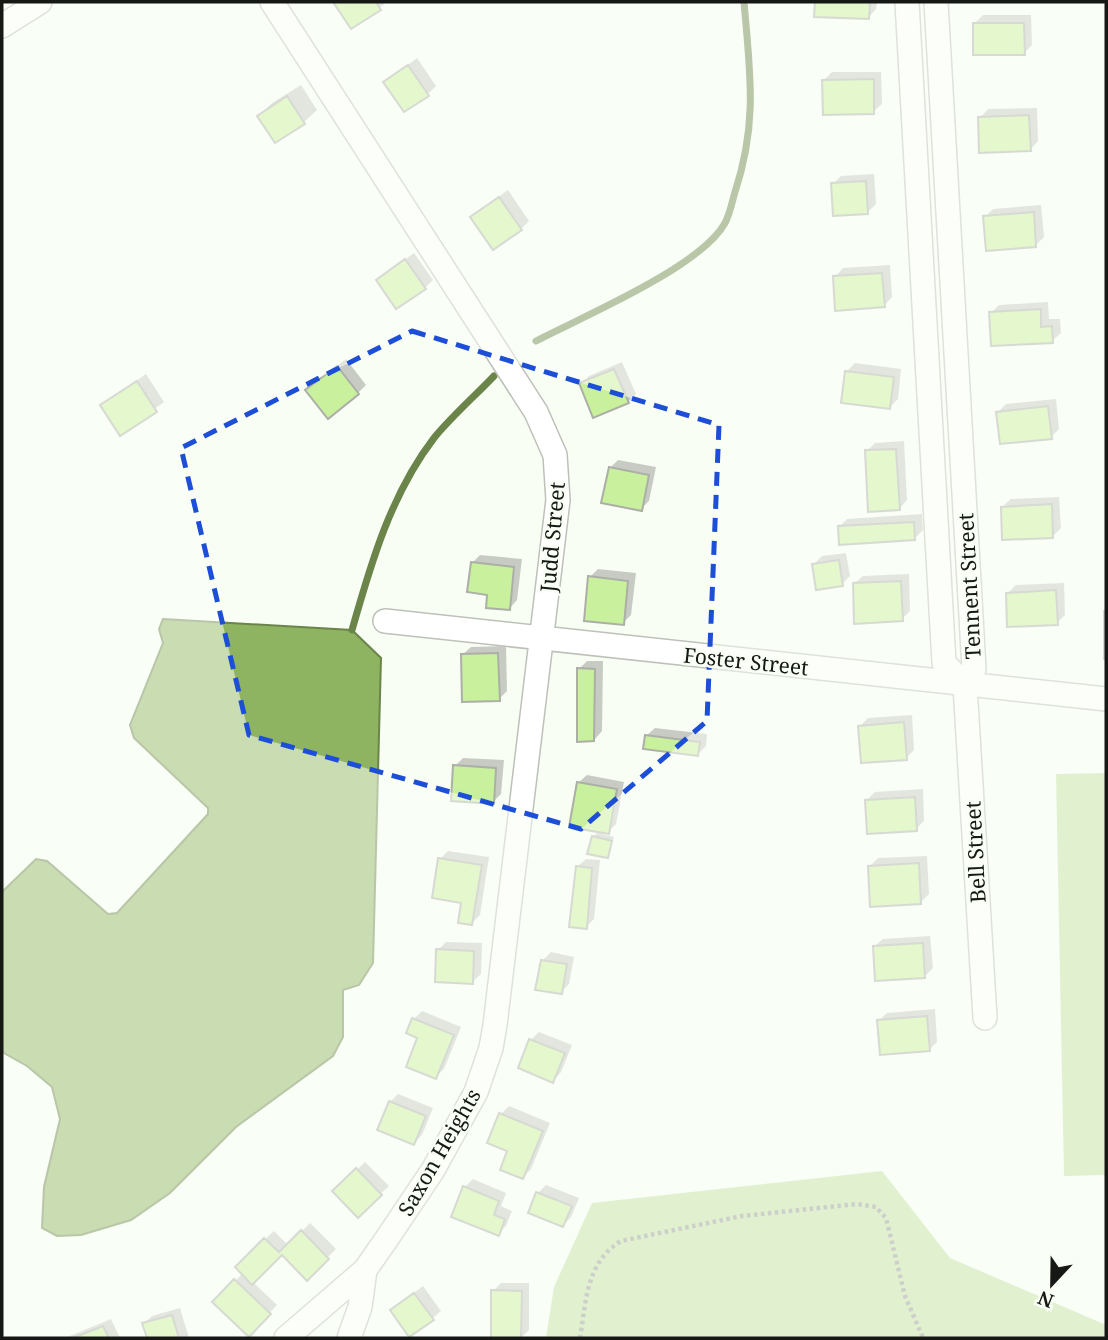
<svg xmlns="http://www.w3.org/2000/svg" width="1108" height="1340" font-family="'Noto Serif',serif">
<rect width="100%" height="100%" fill="#f9fef5"/>
<!-- green -->
<path fill="#c3e2a2" d="M1106,773V1175L1064,1176L1056,774Z
M882,1171L950,1258L1106,1325V1338H546L554,1287L592,1203Z"/>
<!-- water -->
<path fill="#8eb361" stroke="#6a844a" stroke-width="2" d="M163,619L352,630L381,658L373,963L359,985L343,990V1037L333,1056L236,1127L170,1193L131,1220L81,1235L57,1236L42,1228L44,1187L60,1119L52,1087L27,1066L2,1052V892L36,859L47,861L108,914L117,913L208,814V808L134,738L130,725L163,643L159,629Z"/>
<!-- shadow -->
<path fill="#0003" d="M335,2H387L352,27Z
M817,2H877L876,9L868,18L816,16Z
M983,15H1031L1032,45L1024,53L975,23Z
M417,58L436,86L428,94L386,82Z
M832,72H881L882,104L873,112L824,80Z
M301,85L317,110L304,122L276,141L259,116L272,103Z
M1037,108L1038,141L1030,150L980,118L988,109Z
M874,174L876,204L867,213L833,184L841,176Z
M508,190L529,221L521,229L472,217Z
M1041,205L1044,237L1036,245L985,217L993,209Z
M414,253L433,280L425,288L378,280Z
M890,265L892,297L884,306L835,277L843,268Z
M1048,302L1049,319H1060L1061,333L1052,341L991,313L999,305Z
M346,359L366,385L358,393L316,382Z
M622,362L636,394L628,402L581,384L589,376Z
M855,363L901,369L898,399L890,407L846,372Z
M146,374L164,402L121,433L102,405Z
M1056,399L1059,429L1051,437L998,412L1006,404Z
M904,441L907,500L899,509L867,451L875,443Z
M618,460L656,467L649,501L641,509L610,468Z
M1059,497L1061,528L1053,536L1002,507L1011,499Z
M922,514L923,530L915,538L839,527L847,519Z
M846,553L850,576L842,584L814,564L822,556Z
M480,555L522,559L517,600L509,609L488,593L472,563Z
M598,569L636,573L631,615L623,623L590,577Z
M909,574L910,611L902,619L854,584L863,576Z
M1064,583L1065,615L1057,623L1008,593L1016,585Z
M506,646L507,691L499,699L462,655L471,647Z
M587,661H603L602,731L594,740L579,669Z
M912,715L914,750L906,758L859,727L868,718Z
M655,728L707,734L706,746L698,754L646,736Z
M463,758L504,760L501,794L493,802L455,766Z
M587,775L624,782L616,824L608,832L578,783Z
M923,789L924,821L916,829L867,800L875,792Z
M597,833L614,837L607,857L593,837Z
M448,851L489,857L480,915L472,923L440,859Z
M927,856L929,894L921,902L870,866L878,858Z
M586,859L600,860L594,919L586,927L577,867Z
M930,936L933,968L925,976L874,947L883,939Z
M446,942L482,943L481,974L472,982L438,950Z
M551,952L574,957L569,984L561,992L542,961Z
M935,1009L937,1042L929,1050L878,1021L887,1013Z
M422,1011L461,1027L444,1069L436,1077L414,1019Z
M539,1032L572,1045L561,1072L553,1081L520,1067L531,1040Z
M398,1094L433,1108L422,1135L414,1143L390,1102Z
M509,1106L550,1123L531,1169L523,1177L510,1150L501,1114Z
M365,1162L389,1186L358,1215L335,1191Z
M473,1179L506,1193L501,1206L512,1211L506,1226L498,1234L465,1187Z
M546,1185L579,1198L571,1217L563,1225L538,1193Z
M310,1223L336,1249L307,1278L282,1253L253,1282L277,1305L249,1334L215,1302L243,1273L237,1267L274,1231L288,1245Z
M501,1283H529V1330L521,1338H492L493,1291Z
M423,1286L441,1311L432,1319L392,1310Z
M180,1308L189,1338H148L144,1324L152,1316Z
M111,1319L120,1338H65Z"/>
<g fill="none" stroke-linecap="round" stroke-linejoin="round">
<!-- stream -->
<path stroke="#6a844a" stroke-width="7" d="M536,341C582,317 701,267 725,223C730,214 732,202 735,192C758,122 750,73 744,2
M352,630C371,563 391,494 434,438C452,416 475,396 494,376"/>
</g>
<!-- building -->
<path fill="#c9f09c" stroke="#abafa7" stroke-width="2" d="M333,2H376L381,10L351,29Z
M815,2H870L869,19L814,17Z
M973,23H1024L1025,55H973Z
M408,65L429,96L404,112L383,82Z
M874,79V114L823,115L822,80Z
M287,96L305,124L275,143L257,116Z
M1029,115L1031,151L979,153L978,117Z
M866,181L868,214L833,216L831,183Z
M499,197L522,230L493,250L470,217Z
M1034,212L1036,247L986,251L983,216Z
M405,259L426,289L396,309L376,280Z
M882,273L885,307L835,311L833,276Z
M1041,309V327L1052,326L1053,343L991,346L989,312Z
M337,366L359,394L328,419L305,390Z
M614,369L629,403L593,418L579,383Z
M845,371L894,377L890,409L841,403Z
M137,381L157,412L120,436L100,405Z
M1048,406L1052,439L1000,444L996,412Z
M896,449L900,510L868,512L865,450Z
M609,467L649,475L642,511L601,503Z
M1052,504L1053,538L1002,540L1001,507Z
M914,522L915,540L839,545L838,526Z
M839,560L843,586L816,590L812,564Z
M471,562L514,567L510,610L486,608L487,595L467,592Z
M588,576L628,581L624,625L584,621Z
M901,581L903,621L854,624L853,583Z
M1056,590L1058,625L1007,627L1006,593Z
M1104,611H1106V659H1104Z
M498,653L500,701L462,702L461,654Z
M577,668L595,669L594,741L577,742Z
M904,722L907,760L861,763L858,726Z
M645,735L700,742L698,756L643,749Z
M453,765L496,768L494,804L451,801Z
M577,782L617,789L609,834L569,827Z
M915,797L917,831L867,834L865,800Z
M592,836L612,841L608,858L587,854Z
M438,858L482,865L472,925L458,923L461,903L432,898Z
M919,863L921,904L870,907L868,866Z
M576,866L592,868L587,929L569,927Z
M923,943L925,978L875,981L873,946Z
M436,949L474,951L473,984L435,982Z
M541,960L567,964L562,994L535,990Z
M927,1016L930,1051L880,1055L877,1020Z
M412,1018L454,1035L436,1079L406,1067L417,1038L406,1033Z
M529,1039L565,1053L553,1083L518,1068Z
M389,1101L426,1116L414,1145L377,1130Z
M499,1113L543,1131L523,1179L500,1170L507,1151L487,1143Z
M356,1168L382,1195L358,1218L332,1191Z
M463,1186L499,1201L494,1215L505,1219L499,1236L451,1217Z
M536,1192L572,1206L563,1227L528,1213Z
M301,1230L329,1259L307,1281L282,1255L252,1285L235,1267L264,1238L279,1252Z
M234,1279L271,1314L249,1337L212,1302Z
M491,1290L522,1291L521,1338H491Z
M414,1293L434,1320L409,1337L390,1310Z
M172,1315L179,1338H147L142,1323Z
M103,1326L109,1338H73Z"/>
<g fill="none" stroke-linecap="round" stroke-linejoin="round">
<!-- minor casing -->
<g stroke="#bdc1b9" stroke-width="26">
<path id="minor" d="M272,2L536,412L555,455L558,500L495,1025L491,1048L476,1092L433,1170L386,1240L365,1270L286,1338
M907,2L944,663L965,685
M936,2L974,669L965,685
M2,26L40,2
M385,621L1106,699
M965,685L985,1018
M349,1338L360,1307L365,1270"/>
</g>
<!-- path -->
<path stroke="#979a94" stroke-width="4.5" stroke-dasharray="3.5 3.5" stroke-linecap="butt" d="M580,1338C586,1302 586,1262 621,1241L742,1216L857,1204L876,1207L886,1218L905,1296L923,1338"/>
<!-- minor -->
<use href="#minor" stroke="#fff" stroke-width="23"/>
</g>
<!-- marked area -->
<path d="M0 0H1108V1340H0ZM412,331L719,425L707,721L581,829L249,735L181,448Z" fill="#f9fef5" fill-opacity=".55" fill-rule="evenodd"/>
<path fill="none" stroke="#1d4ed8" stroke-width="5" stroke-dasharray="14 9" stroke-linejoin="round" d="M412,331L719,425L707,721L581,829L249,735L181,448Z"/>
<g text-anchor="middle" dominant-baseline="central" stroke-width="5" stroke-linejoin="round" paint-order="stroke">
<!-- street labels -->
<g font-size="21" fill="#161815" stroke="#f9fef5">
<text transform="translate(552 537) rotate(-85)">Judd Street</text>
<text transform="translate(969 586) rotate(-93)">Tennent Street</text>
<text transform="translate(746 661) rotate(6)">Foster Street</text>
<text transform="translate(975 852) rotate(-93)">Bell Street</text>
<text transform="translate(439 1152) rotate(-60)">Saxon Heights</text>
</g>
</g>
<!-- border -->
<rect width="1108" height="1340" fill="none" stroke="#161815" stroke-width="7"/>
<!-- north arrow -->
<g transform="translate(1052 1284) rotate(202)" stroke="#f9fef5" stroke-width="5" paint-order="stroke">
<path d="M0-5L12 26L0 18L-12 26Z" fill="#161815"/>
<text y="-10" font-size="19" font-weight="bold" text-anchor="middle" fill="#161815">N</text>
</g>
</svg>
